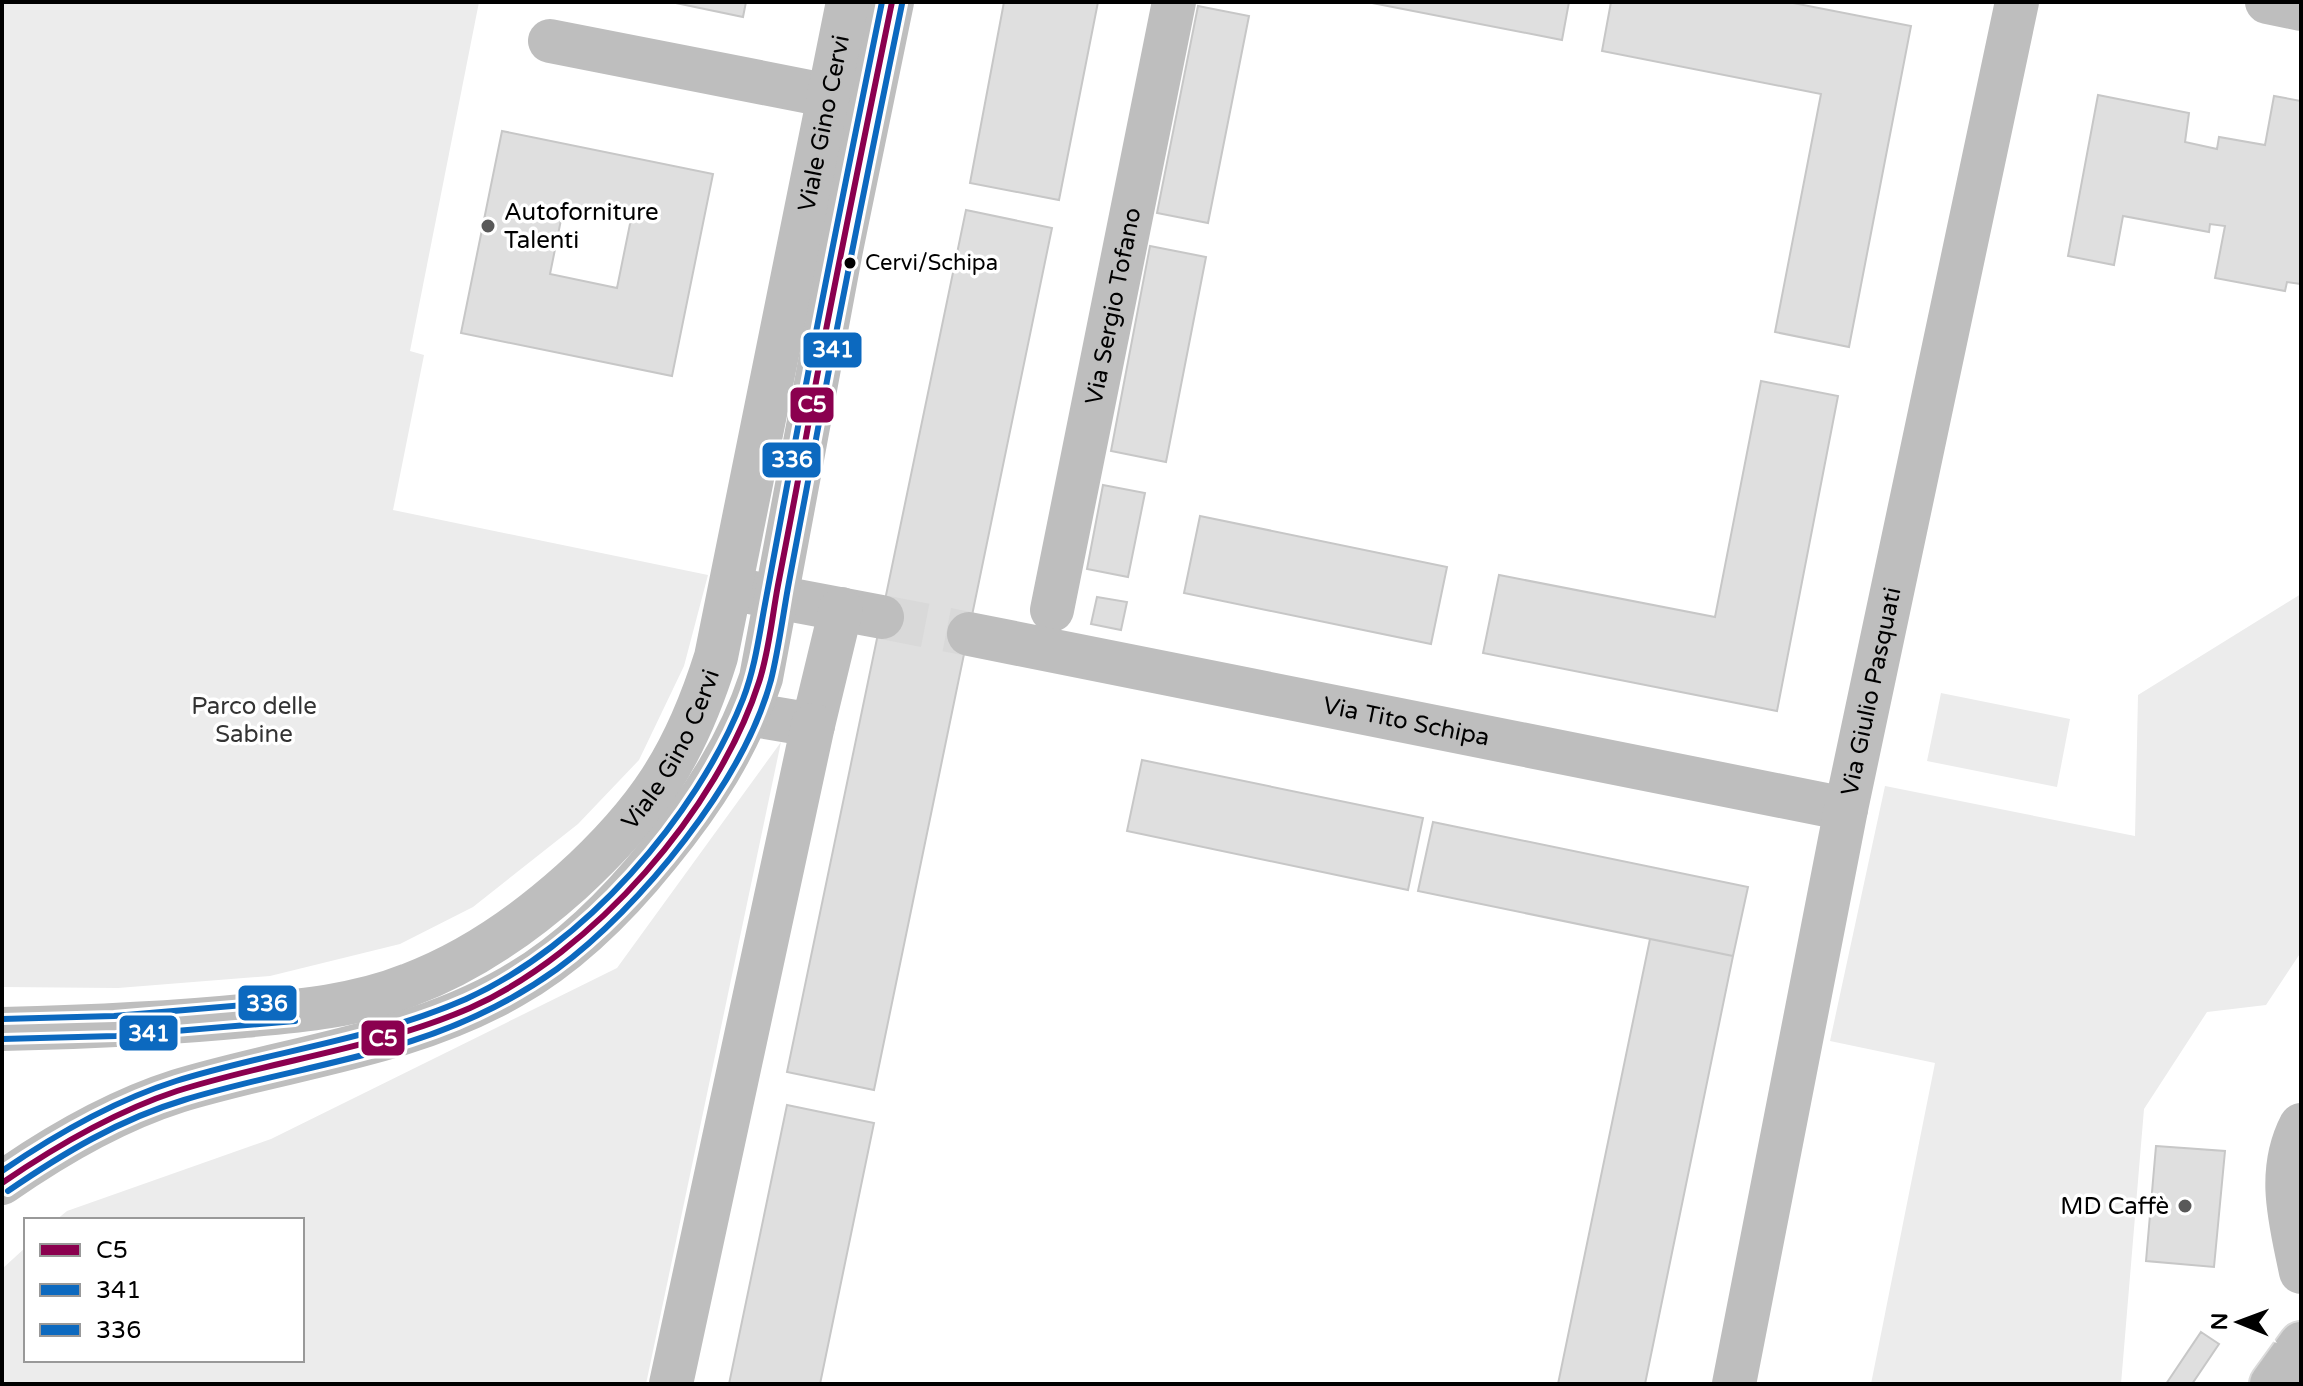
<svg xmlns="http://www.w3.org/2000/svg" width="2303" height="1386" font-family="'Varela Round',sans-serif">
<rect width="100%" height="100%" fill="#fff"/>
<!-- green -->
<path fill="#ececec" d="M2,2H479L410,351L424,355L393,510L708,575L684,666L639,760L578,824L473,907L400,944L270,976L118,988L2,987Z
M2301,594V952L2266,1005L2207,1012L2144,1109L2121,1384H1871L1935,1063L1830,1041L1885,786L2135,836L2138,695Z
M1941,693L2070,719L2057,787L1927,761Z
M781,742L646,1384H2V1269L26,1247V1360H302V1220H56L67,1211L271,1139L617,968Z"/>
<!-- building -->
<path fill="#dfdfdf" stroke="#c7c7c7" stroke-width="2" fill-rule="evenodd" d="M671,2H746L743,17Z
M1004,2H1098L1059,200L970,183Z
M1367,2H1569L1562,40Z
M1611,2H1788L1911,26L1849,347L1775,332L1821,94L1602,51Z
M1198,6L1249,16L1208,223L1157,213Z
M2098,95L2189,113L2185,142L2217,149L2219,137L2265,145L2274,96L2301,101V284L2287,282L2285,291L2215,278L2225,226L2210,224L2209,232L2123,216L2114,265L2068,256Z
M502,131L713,174L672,376L461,333ZM564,205L631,219L617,288L550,274Z
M966,210L1052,228L874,1090L787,1072Z
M1150,246L1206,257L1166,462L1111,451Z
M1761,381L1838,396L1777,711L1483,653L1499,575L1715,617Z
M1103,485L1145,493L1128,577L1087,569Z
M1200,516L1447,567L1431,644L1184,593Z
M1097,597L1127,602L1121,630L1091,624Z
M1142,760L1423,818L1408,890L1127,831Z
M1433,822L1748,887L1733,956L1418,891Z
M1650,939L1733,956L1645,1384H1558Z
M787,1105L874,1123L820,1384H729Z
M2156,1146L2225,1151L2214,1267L2146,1261Z
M2201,1332L2219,1344L2192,1384H2166Z"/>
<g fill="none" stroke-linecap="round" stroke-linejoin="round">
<!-- minor-tunnel -->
<path stroke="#d9d9d9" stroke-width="44" stroke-dasharray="44 22" stroke-linecap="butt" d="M882,617L969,634"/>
<!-- major casing -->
<g stroke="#dbdbdb" stroke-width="48">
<path id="major" d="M2272,1384L2301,1344"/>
</g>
<!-- minor -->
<g stroke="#bebebe" stroke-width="44">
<path d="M2267,2L2301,9"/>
<path d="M550,41L830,96"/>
<path d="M749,592L882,617"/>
<path id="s1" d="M1052,610L1174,2"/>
<path id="s2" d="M969,634L1846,809"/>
<path d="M748,714L813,725L841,609"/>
<path id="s3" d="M2,1029C83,1027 163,1024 243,1016C299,1011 357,1006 409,985C470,962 523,925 571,882C648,812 685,756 716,657L848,2"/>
<path d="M2301,1125C2276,1173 2291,1222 2301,1272"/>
<path d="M2,1183C55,1146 115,1111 178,1091C290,1057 408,1046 511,987C568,955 618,905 659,854C703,800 739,745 761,678L841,250L892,2"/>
<path d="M671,1384L813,725"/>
<path id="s4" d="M1734,1384L1846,809L2017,2"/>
</g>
<!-- major -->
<use href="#major" stroke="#bebebe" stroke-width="44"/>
<!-- bus-1 casing -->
<g stroke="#fff" stroke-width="12">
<path id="bus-1" d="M2,1183C56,1146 114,1112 177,1091C274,1060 376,1049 470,1008C593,953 718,810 759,682C769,652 772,617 778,585C791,518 804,450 816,382C840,255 866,129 892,2"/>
</g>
<!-- bus-2 casing -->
<g stroke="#fff" stroke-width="12">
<path id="bus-2" d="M2,1039L116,1036L295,1021
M8,1191C62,1154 120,1119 184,1100C281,1070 385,1059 478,1015C506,1002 532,987 557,969C640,908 744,781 771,680C779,648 783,614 789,582C801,517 814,451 826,386C850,259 876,131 902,4"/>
</g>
<!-- bus-3 casing -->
<g stroke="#fff" stroke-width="12">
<path id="bus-3" d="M2,1019L114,1016L293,1001
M2,1171C56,1134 113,1101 176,1081C272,1051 373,1040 466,999C583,946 696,818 743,699C755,668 759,636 765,604C774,555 783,507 792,459C820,306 851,154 882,2"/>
</g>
<!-- bus-1 -->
<use href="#bus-1" stroke="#8b004f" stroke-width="6"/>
<!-- bus-2 -->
<use href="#bus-2" stroke="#0c69bf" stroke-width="6"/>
<!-- bus-3 -->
<use href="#bus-3" stroke="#0c69bf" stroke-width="6"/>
</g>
<!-- markers -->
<g fill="#595959" stroke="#fff" stroke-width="3">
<circle cx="488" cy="226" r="8"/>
<circle cx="2185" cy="1206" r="8"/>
</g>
<circle fill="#000" stroke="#fff" stroke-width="3" cx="850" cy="263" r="7"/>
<g text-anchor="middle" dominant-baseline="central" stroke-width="7" stroke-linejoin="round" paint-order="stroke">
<!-- bus labels -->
<g font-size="22" fill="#000" stroke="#fff" text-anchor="start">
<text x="865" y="263">Cervi/Schipa</text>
</g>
<!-- street labels -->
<g font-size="24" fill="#000" stroke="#fff">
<text stroke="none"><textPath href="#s3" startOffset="1420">Viale Gino Cervi</textPath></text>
<text stroke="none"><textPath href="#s1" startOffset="310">Via Sergio Tofano</textPath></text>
<text stroke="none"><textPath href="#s4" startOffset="706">Via Giulio Pasquati</textPath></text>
<text stroke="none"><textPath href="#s2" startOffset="446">Via Tito Schipa</textPath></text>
<text stroke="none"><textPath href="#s3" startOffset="772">Viale Gino Cervi</textPath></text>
</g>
<!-- poi labels -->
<g font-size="24" fill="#000" stroke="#fff" text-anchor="start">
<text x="504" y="212">Autoforniture<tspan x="504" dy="28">Talenti</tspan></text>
<text x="2169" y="1206" text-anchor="end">MD Caffè</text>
</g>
<!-- park labels -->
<g font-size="24" fill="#333" stroke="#fff">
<text x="254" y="706">Parco delle<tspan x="254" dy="28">Sabine</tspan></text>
</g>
</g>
<g stroke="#fff" stroke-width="3">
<rect x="802" y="331" width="61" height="38" rx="8" fill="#0c69bf"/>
<rect x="789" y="386" width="46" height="38" rx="8" fill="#8b004f"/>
<rect x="761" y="441" width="61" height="38" rx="8" fill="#0c69bf"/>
<rect x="237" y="984" width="61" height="38" rx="8" fill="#0c69bf"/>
<rect x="118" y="1014" width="61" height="38" rx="8" fill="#0c69bf"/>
<rect x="360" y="1019" width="46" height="38" rx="8" fill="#8b004f"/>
</g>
<g font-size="22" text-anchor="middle" font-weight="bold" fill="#fff">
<text x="833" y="357">341</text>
<text x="812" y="412">C5</text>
<text x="792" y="467">336</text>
<text x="267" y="1011">336</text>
<text x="149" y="1041">341</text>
<text x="383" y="1046">C5</text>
</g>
<!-- border -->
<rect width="2303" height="1386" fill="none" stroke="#000000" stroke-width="8"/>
<!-- legend -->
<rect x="24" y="1218" width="280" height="144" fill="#ffffff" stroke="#999999" stroke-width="2"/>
<rect x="40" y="1244" width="40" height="12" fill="#8b004f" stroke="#999999" stroke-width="2"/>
<text x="96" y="1258" font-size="24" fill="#000000">C5</text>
<rect x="40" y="1284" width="40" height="12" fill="#0c69bf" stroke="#999999" stroke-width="2"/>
<text x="96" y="1298" font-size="24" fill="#000000">341</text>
<rect x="40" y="1324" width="40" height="12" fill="#0c69bf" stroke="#999999" stroke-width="2"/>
<text x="96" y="1338" font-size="24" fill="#000000">336</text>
<!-- north arrow -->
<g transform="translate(2239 1322) rotate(271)" stroke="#ffffff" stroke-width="6" paint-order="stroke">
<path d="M0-6L14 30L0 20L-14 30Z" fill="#000000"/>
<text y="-12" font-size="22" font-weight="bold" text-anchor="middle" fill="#000000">N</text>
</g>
</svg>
